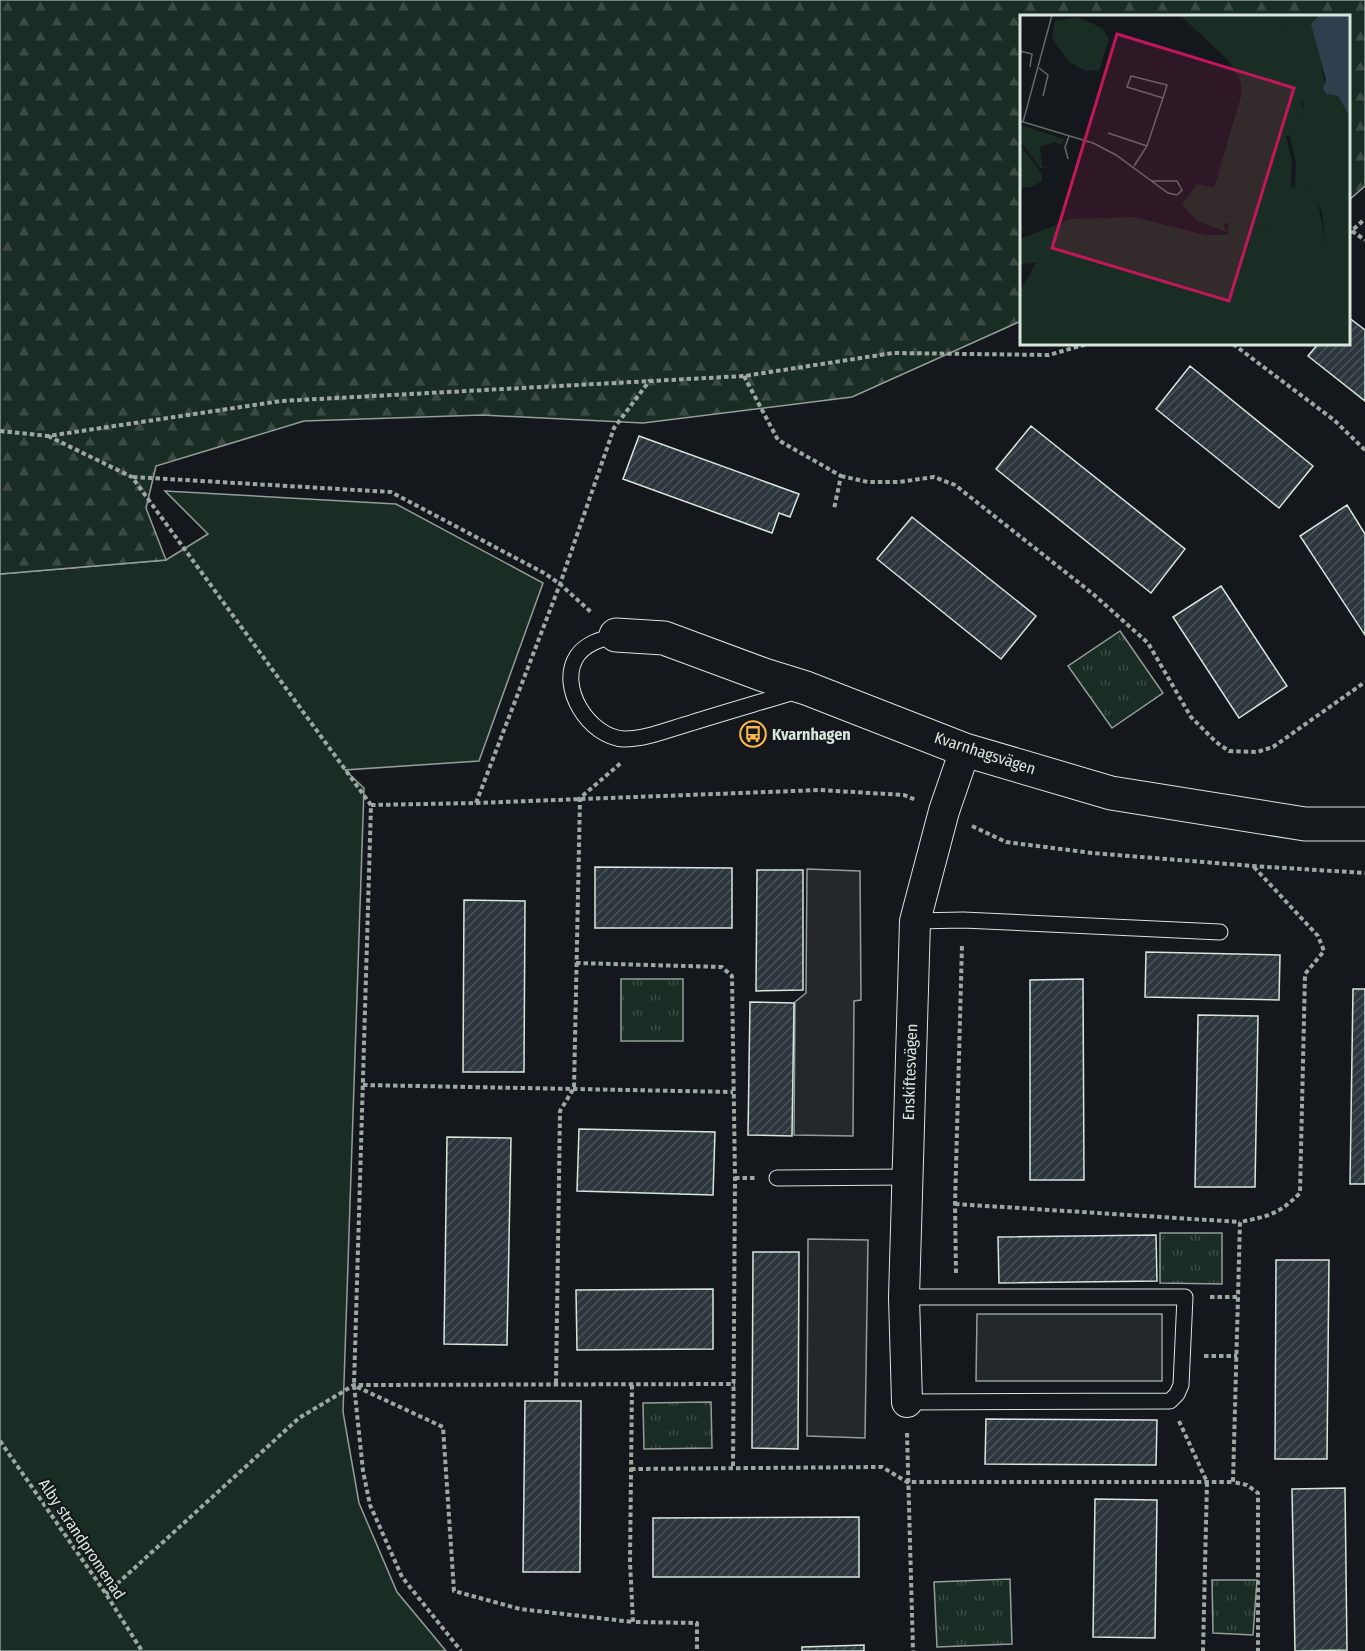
<svg xmlns="http://www.w3.org/2000/svg" width="1365" height="1651" font-family="'Fira Sans Condensed',sans-serif">
<defs>
<pattern id="forest-firs" width="22" height="20" patternUnits="userSpaceOnUse" patternTransform="scale(1.5)"><rect width="22" height="20" fill="#1a2d24"/><path d="M5 1l3.5 6h-7zM16 11l3.5 6h-7z" fill="#3b4b43"/></pattern>
<pattern id="park-tufts" width="24" height="20" patternUnits="userSpaceOnUse" patternTransform="scale(1.5)"><rect width="24" height="20" fill="#1a2d24"/><path d="M3 7l-1-3M5 7V3M7 7l1-3M15 17l-1-3M17 17v-4M19 17l1-3" fill="none" stroke="#3b4b43"/></pattern>
<pattern id="building-hatch" width="6" height="6" patternUnits="userSpaceOnUse" patternTransform="scale(1.5)"><rect width="6" height="6" fill="#2c363c"/><path d="M-1 1l2-2M0 6l6-6M5 7l2-2" fill="none" stroke="#4a5358"/></pattern>
</defs>
<rect width="100%" height="100%" fill="#14181c"/>
<!-- grass -->
<path fill="#1a2d24" stroke="#939e99" stroke-width="1.5" d="M165,491L396,504L543,583L479,761L345,770L364,788L343,1412L359,1503L397,1592L446,1651H0V574L166,560L208,534Z"/>
<!-- forest -->
<path fill="url(#forest-firs)" stroke="#939e99" stroke-width="1.5" d="M0,0H1365V186L1349,200L1348,16H1022L1021,321L852,397L643,423L482,415L304,421L156,466L146,508L166,560L0,574Z"/>
<!-- park -->
<path fill="url(#park-tufts)" stroke="#939e99" stroke-width="1.5" d="M1120,631L1163,693L1112,728L1068,666Z
M683,979V1041H621V979Z
M1160,1233H1222V1284L1160,1283Z
M711,1402L712,1448L644,1449L643,1403Z
M1010,1579L1012,1644L937,1647L934,1582Z
M1212,1580H1257L1253,1635L1213,1633Z"/>
<!-- parking -->
<path fill="#24282b" stroke="#939e99" stroke-width="1.5" d="M807,869L860,871L861,1000L854,1001L853,1136L794,1135L795,1002L806,993Z
M808,1239L868,1240L865,1438L807,1436Z
M977,1314H1162V1381H976Z"/>
<!-- building -->
<path fill="url(#building-hatch)" stroke="#d8e6dc" stroke-width="1.5" d="M1348,317L1365,330V401L1308,356L1318,344H1348Z
M1190,366L1313,466L1279,508L1156,409Z
M1031,426L1185,549L1151,593L996,469Z
M639,436L799,494L790,517L779,513L772,533L623,479Z
M1347,505L1365,534V635L1300,536Z
M912,517L1036,616L1001,659L877,559Z
M1221,586L1287,686L1239,718L1173,617Z
M595,867L732,868V928H595Z
M757,870H803V990L756,991Z
M464,900L525,901L524,1072H463Z
M1146,952L1280,955L1279,1000L1145,997Z
M1083,979L1084,1180H1030V980Z
M1353,989H1365V1184H1350Z
M750,1002L794,1003L792,1136L748,1135Z
M1198,1015L1258,1016L1255,1187H1195Z
M579,1129L715,1132L713,1195L577,1191Z
M447,1137L511,1138L507,1345L444,1344Z
M1156,1235L1157,1281L999,1283L998,1237Z
M753,1252H799L798,1449L752,1448Z
M1276,1260H1329L1327,1459H1275Z
M713,1289V1349L577,1350L576,1290Z
M525,1401H581L580,1572H523Z
M986,1419L1157,1420L1156,1465L985,1464Z
M1345,1488L1347,1650L1295,1651L1292,1489Z
M1095,1499L1157,1500L1155,1638L1093,1637Z
M859,1517V1577H653V1518Z
M864,1645V1651H802V1647Z"/>
<g fill="none" stroke-linecap="round" stroke-linejoin="round">
<!-- lane casing -->
<g stroke="#d8e6dc" stroke-width="17">
<path id="lane" d="M616,635C602,639 586,643 577,656C557,687 589,737 624,739C646,739 670,729 691,723C726,712 761,702 797,691
M915,921L963,920L1220,932
M777,1178L907,1177
M904,1297H1185L1181,1385L1177,1394L1170,1401L907,1402"/>
</g>
<!-- street casing -->
<g stroke="#d8e6dc" stroke-width="32">
<path id="street" d="M907,1402L904,1297L915,921L944,811L965,750"/>
</g>
<!-- secondary casing -->
<g stroke="#d8e6dc" stroke-width="35">
<path id="secondary" d="M616,635L664,638L764,675L806,688L965,750L1111,793L1305,824H1365"/>
</g>
<!-- path -->
<path stroke="#9da8a2" stroke-width="4" stroke-dasharray="4.5 3" stroke-linecap="butt" d="M1352,231L1365,240
M1348,234L1365,219
M1233,344L1334,420L1365,450
M744,376L778,440L841,476L834,509
M0,431L48,436L281,401L744,376L893,353L1049,355L1087,344
M48,436L132,477L371,805L354,1385L363,1471L370,1505L402,1577L461,1651
M841,476L868,482H899L934,477L955,485L1093,594L1148,643L1191,717L1216,742L1229,751L1257,752L1273,747L1365,682
M133,477L391,492L544,573L560,584L592,613
M476,803L560,584L614,428L650,380
M371,805L476,803L820,790L904,795L916,800
M972,826L1006,842L1092,853L1253,866L1365,873
M1254,867L1318,936L1324,951L1305,974L1300,1193C1279,1214 1269,1216 1240,1222L1233,1482L1247,1485L1258,1493V1651
M576,963L722,967L732,976L735,1178L733,1468
M363,1085L733,1092
M735,1178H755
M955,1204L1240,1222
M956,1273L955,1204L962,945
M1210,1297H1238
M1204,1356H1237
M556,1383L560,1111L574,1088L580,798L622,762
M632,1385L630,1562L633,1622L697,1623V1651
M357,1387L443,1427L454,1591L520,1609L633,1622
M1179,1421L1207,1482L1203,1651
M907,1433L913,1651
M0,1441L106,1594L142,1651
M631,1469L882,1467L907,1482H1233
M106,1594L299,1418L354,1385L735,1384"/>
<!-- lane -->
<use href="#lane" stroke="#14181c" stroke-width="15"/>
<!-- street -->
<use href="#street" stroke="#14181c" stroke-width="30"/>
<!-- secondary -->
<use href="#secondary" stroke="#14181c" stroke-width="33"/>
</g>
<!-- icons -->
<defs>
<g id="bus-ring" transform="scale(1.35)"><circle r="9.5" fill="#14181c" stroke="#ffb74d" stroke-width="1.5"/><path d="M-5-6H5V4H4V6H2V4H-2V6H-4V4H-5ZM-3.5-4V0h7V-4ZM-3.5 1.2v1.5H-2V1.2ZM2 1.2v1.5H3.5V1.2Z" fill="#ffb74d"/></g>
</defs>
<g fill-rule="evenodd">
<use href="#bus-ring" x="753" y="734"/>
</g>
<g text-anchor="middle" dominant-baseline="central" stroke-width="4.5" stroke-linejoin="round" paint-order="stroke">
<!-- poi labels -->
<g font-size="16" font-weight="bold" fill="#d8e6dc" stroke="#14181c" text-anchor="start">
<text x="772" y="734">Kvarnhagen</text>
</g>
<!-- street labels -->
<g font-size="16" fill="#d8e6dc" stroke="#14181c">
<text transform="translate(985 753) rotate(18)">Kvarnhagsvägen</text>
<text transform="translate(910 1072) rotate(-88)">Enskiftesvägen</text>
<text transform="translate(82 1539) rotate(56)">Alby strandpromenad</text>
</g>
</g>
<!-- overview -->
<g transform="translate(1020 15)">
<rect width="330" height="330" fill="#14181c"/>
<path d="M160,0H263L278,65L290,76L281,87L284,96L276,120L266,121L272,147L270,179L250,213L209,208L203,209L207,217L177,206L162,190L177,169L194,173L222,78L220,65L209,46ZM0,110L44,124L42,130L34,127L20,132L22,151L30,152L20,153L0,126Z" fill="#1a2d24"/>
<path d="M58,2L82,13L89,23L79,56L64,55L49,47L32,23L35,6ZM0,130L22,159V166L12,172L0,173ZM271,172L291,175L297,183L306,231L330,227V330H0V276L16,248L0,249V224L51,204L114,202L186,220H207L209,208L250,213Z" fill="#1a2d24"/>
<path d="M263,0H299L294,4L306,79L318,81L330,102V227L319,231L306,232L302,197L292,175L275,173L276,148L270,121L276,119L284,96L282,80L290,76L278,66Z" fill="#1a2d24"/>
<path d="M299,0H330V102L318,81L306,79L303,73L306,65L291,9Z" fill="#2f3f4d"/>
<path fill="none" stroke="#626a69" stroke-width="1.5" d="M0,36L12,39L10,52M19,53L28,60L23,81M0,106L73,128L96,140L148,178L157,180L162,175L157,166H132M3,107L32,0M88,118L127,131M48,144L45,132L49,121M114,151L127,131L143,83L147,70L111,61L107,72L143,83"/>
<path fill="#c2185b" fill-opacity="0.15" stroke="#c2185b" stroke-width="3" d="M97,19L274,73L209,286L32,233Z"/>
<rect width="330" height="330" fill="none" stroke="#d8e6dc" stroke-width="3"/>
</g>
</svg>
